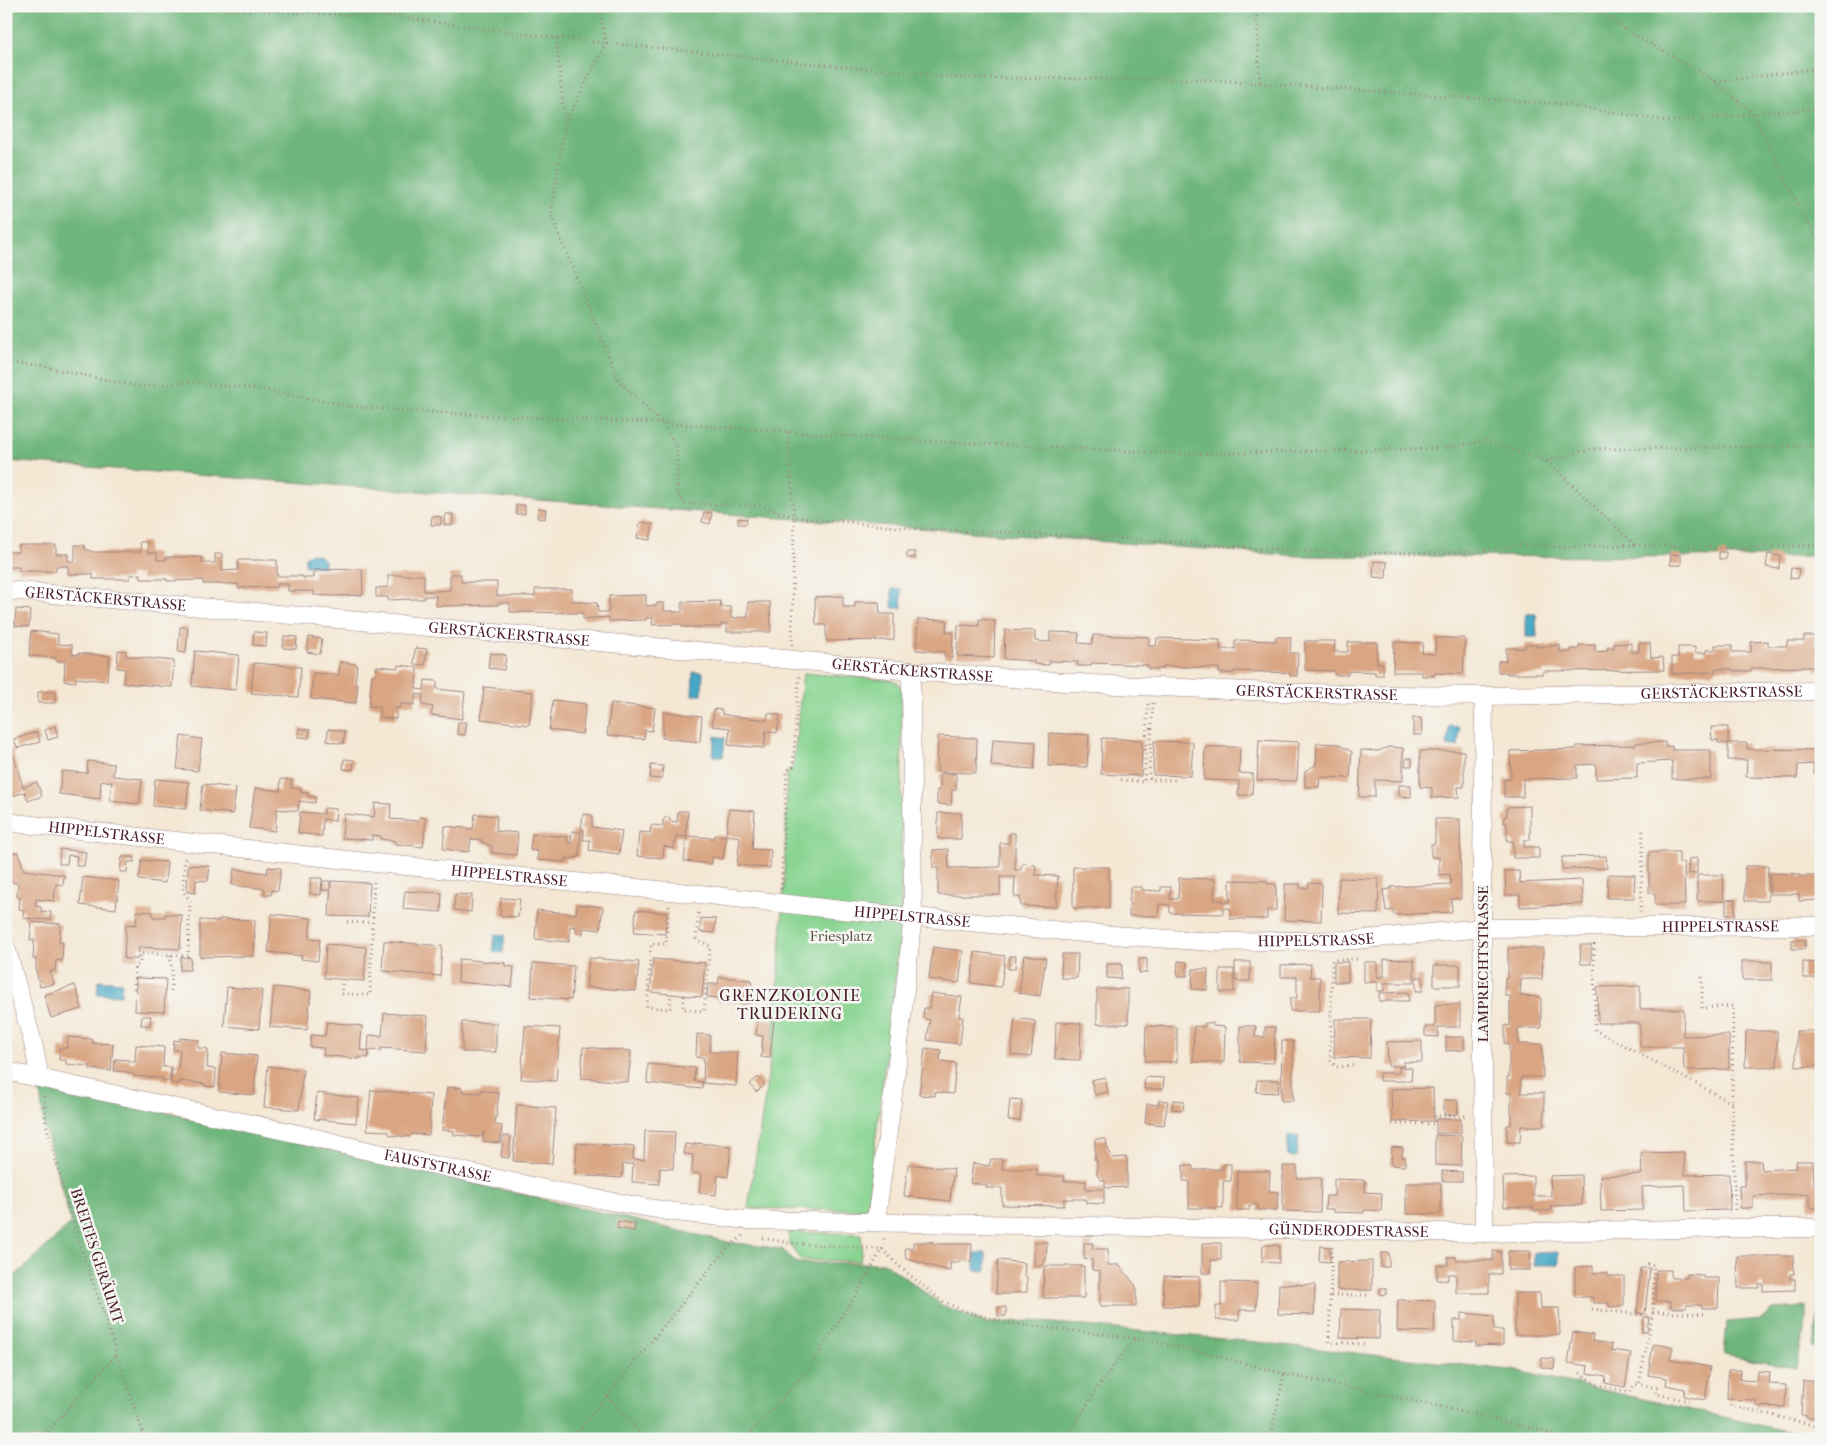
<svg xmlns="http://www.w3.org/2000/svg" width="1827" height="1445" font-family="'IM FELL French Canon',serif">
<rect width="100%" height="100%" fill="#f6f6f2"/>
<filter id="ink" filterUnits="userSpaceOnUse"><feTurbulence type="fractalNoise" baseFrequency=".02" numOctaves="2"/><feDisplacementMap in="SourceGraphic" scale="10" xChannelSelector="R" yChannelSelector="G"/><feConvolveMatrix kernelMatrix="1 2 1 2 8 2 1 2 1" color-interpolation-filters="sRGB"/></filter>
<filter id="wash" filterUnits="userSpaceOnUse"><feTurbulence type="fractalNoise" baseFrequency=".0096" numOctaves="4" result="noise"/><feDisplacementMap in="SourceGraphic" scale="20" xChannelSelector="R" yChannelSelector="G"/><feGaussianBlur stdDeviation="1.12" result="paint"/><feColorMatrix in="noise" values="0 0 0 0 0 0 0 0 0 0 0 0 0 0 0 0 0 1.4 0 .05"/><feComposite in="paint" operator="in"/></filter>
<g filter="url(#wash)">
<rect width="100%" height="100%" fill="#f4e8d5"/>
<!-- green -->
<path fill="#88d491" stroke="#697a5e" d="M803,673L891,680L898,683L902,689L901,933L867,1209L819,1210L748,1208C758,1140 770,1073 776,1005C783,927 786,849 787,771L793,767Z
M789,1232L861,1234L862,1248L860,1261L800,1260L789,1243Z"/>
<!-- forest -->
<path fill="#6eb67b" stroke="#5c6a53" d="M6,6H1821V555L1790,557L1299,556L6,461Z
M39,1082L728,1242L782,1249L797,1263H885L942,1305L986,1323L1032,1321L1256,1342L1518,1371L1821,1439H6V1285L71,1223L44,1125Z
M1819,1296H1821V1351L1812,1348L1818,1325Z
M1806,1307V1322L1796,1368L1724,1355L1727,1322L1761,1319L1773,1309Z"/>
<!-- water -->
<path fill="#45a7c5" stroke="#486378" d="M311,553L319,555L324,560V567L305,566V557Z
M892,589H901L902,608H892Z
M1526,614H1536L1537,637H1526Z
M693,672H703L702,695H692Z
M1449,726L1460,727L1458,746H1447Z
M715,736L725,738L723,757L713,756Z
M495,934L505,935L503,953L493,952Z
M98,980L122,982L121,995L97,994Z
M1288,1135L1299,1137L1297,1157L1287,1156Z
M1559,1252V1265H1534V1253Z
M975,1253H986V1271H975Z"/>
<g id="blocks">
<!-- building -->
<path fill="#d9a582" d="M516,505H525V514H516Z
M538,508L546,509L545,519L537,518Z
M704,512L712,513L710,524L702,522Z
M445,514H453V525H444Z
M432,516L441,517V525H431Z
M738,518L747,519L746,524H738Z
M640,522L653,524L650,540L637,538Z
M140,542H148V553H157V560H166V557H202V563H215V554H222V571L238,570V560H277V576H303V578H314V570L362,569L363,595L334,596L314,595V591H288V584H277V587L238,588V584H203V580L167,581V579H141V574L130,575V579H93V574H68V566H56V571H19V567H6V552H19V545H56V554H68V561H75V545H84L85,549L93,552H141Z
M907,552H915V558H907Z
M1719,552H1726V559H1719Z
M1671,554L1681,555V565H1670Z
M1768,554L1780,556L1779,569L1766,567Z
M1374,561L1387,562L1386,578L1373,577Z
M1791,568L1799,569L1798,579L1790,578Z
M450,574H461V582H497V596H535V589H572V601L597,603L598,612H609V596L646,595V606L657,605V603H664V611H673V612H682V602L720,601L721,607H731V618L748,617V602H770L771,632H727V624H721V627H682V624L652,625L653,618H646V620L609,621V617L583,619V613L510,612V603H498V605L436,606V596H424V599H413L388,600V597H376V588L388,587V575H424V591H436L450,590Z
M843,596V607H855V602H879L880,614H894V640L826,641V625H816L815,597Z
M16,609L30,610L29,627L15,626Z
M918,619L947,620L946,632H953L952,658L944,657L945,652L916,650Z
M979,619L995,621L994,658L957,656L958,625L979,626Z
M180,627H188L186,653L178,652Z
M6,628H12L9,665H6Z
M1005,630L1035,631V641L1050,642V632L1079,633L1078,643L1092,644L1093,635L1149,637V646H1156L1157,638L1220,640V649H1235V640L1276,641V637H1291L1290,653H1298L1297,676H1290V673L1234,671V673H1219V668L1163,666V669H1148V665L1092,663L1091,666H1077L1078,662L1049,661V665L1034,664V661L1004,659Z
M31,631L58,634V644L72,645V654L78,655V653L110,656L107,681L76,678V682L64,681L65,661H56V658L29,656Z
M254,632L267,633L266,646L253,645Z
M284,636L297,637L296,649L283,648Z
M1804,636H1815V645H1821V671H1815V667L1752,668V671H1733V669H1715V672L1672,674V657H1678V647H1695V653H1706V650H1715V645H1732V652H1751V642L1768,641V646H1787V641H1804Z
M309,637L322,639L320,654L307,652Z
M1436,638H1465L1463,674L1434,673V676H1422V672H1393L1394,642L1423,643L1422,653L1435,654Z
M1305,641H1335L1334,652H1348V642H1377V663H1383V675H1375V672L1348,671V675H1334V671L1305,670Z
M1631,643V652H1639V643H1650L1651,658L1663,657L1664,670L1543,671V674H1507V672H1498V661H1506V648H1525V644H1536V647L1560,645V652H1571V649H1579V645H1595V652L1607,651V648H1614V644Z
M415,648L427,649L425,665L414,664Z
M118,650L126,651V656L174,661L172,687L123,683L125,669L117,668Z
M195,651L239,655L236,690L192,686Z
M490,653L506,655L504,670L488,668Z
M340,662L357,664L355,684H358L356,703L311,699L313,673L339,675Z
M254,663L301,667L298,697L251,693Z
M398,665L417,667L416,689L424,690L425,680L437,681V689L465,692L462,719L431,715L433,707L422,705L423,695L416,694L414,705L400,704V708H396V719L379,717L380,707L369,706L372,675L376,674L377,666L398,668Z
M484,687L533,692L529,725L481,719Z
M38,692H55V703H38Z
M553,700L586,704L582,734L549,730Z
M611,703L655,708L652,731L645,730L644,739L607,735Z
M714,709L722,710V714L731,716L767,720L768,713L780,715L777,733L766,731L764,748L728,745L730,728L712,726Z
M664,712L702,716L700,742L662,738Z
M1413,718H1421L1422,735H1413Z
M458,722H467L465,735L457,734Z
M55,726L58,737L48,740L45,730Z
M1711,727H1728V743H1747V749L1821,750V774H1814V764L1798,765L1797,778L1746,777L1747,760H1728V743H1718V740H1712Z
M299,728L310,730L309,738L298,737Z
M328,729L345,731L343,744L327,741Z
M37,732L40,742L17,748L14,739Z
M1049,733L1089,735L1087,767L1048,766Z
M181,736L202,739L198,771L177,769Z
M938,736L977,738L976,773L937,772Z
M1102,738L1142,740L1141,776L1101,774Z
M993,739L1036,742L1034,769L991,766Z
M1259,740L1299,742L1297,781L1257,780Z
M1154,741L1193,742L1191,776L1153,775Z
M1665,742V747L1672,746V750H1711V779H1672V761L1637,763V778L1596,779V764L1577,765V778L1523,779V797H1504V780L1511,779L1510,751L1576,749L1577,746L1636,745V743Z
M1317,743L1338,744L1352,752L1350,778L1320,777L1319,787H1305V771L1316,765Z
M1205,747H1240L1239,773L1253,774L1252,795H1238L1239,781L1204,780Z
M1388,747L1403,748V781L1375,780V797H1359L1361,750L1379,751Z
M12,750L23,787L37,782L42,796L28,801L25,792L6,798V751Z
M1420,751H1464V787H1458L1459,797L1432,798V788L1420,787Z
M1406,758H1412V766H1405Z
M344,759L354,760L353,770L343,769Z
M88,761L114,764L113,776L142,779L139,804L110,801L112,782L101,780L100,799L59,794L62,771L87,773Z
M651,765L663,766L662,779L650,778Z
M940,774H956V790H952L951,805L937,804V790H940Z
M155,779L189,782L186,809L153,806Z
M281,779L292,780L291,788L301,789L300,792L308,793V796L316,797L315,803L299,801L298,811L277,809L275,831L249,828L255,788L280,791Z
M203,784L236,788L233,814L200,810Z
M1399,785H1411V797L1399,796Z
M375,803L391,804L390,819L418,821L419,817L426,818L423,847L395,844V841L380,839L381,836L372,835V840L342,838L344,814L374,817Z
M1530,806V840H1524V847H1539V858H1513V841H1507V823H1504V816H1507V807Z
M324,808L336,809L335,821L323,819L322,836L298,833L300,812L324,814Z
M729,809L755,811L752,849L771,850L770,868L737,865L740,837L726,835Z
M678,811H688L686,837L676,836L674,849L664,846L663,858L637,856L639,832L650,833L651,825L663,826V820L666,817L670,818V821L677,822Z
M938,813H961V839H938Z
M475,814L497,816L496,831L518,833L516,855L492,853V846L481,842L482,840L471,839L469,852L443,849L445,826L473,829Z
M583,814L592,815V827L622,831L619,854L589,850L590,840H583L584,830H581Z
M1435,819H1460L1461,899H1451L1452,912L1394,915L1393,910L1386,911L1383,890L1391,889V887L1451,884L1450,874L1439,875V857H1431V844H1435Z
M572,831L581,832L579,857L571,859L566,858V862L537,860L538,851L530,850L532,834L568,837L567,842L571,843Z
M1009,833H1015V870H1021V866L1024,863L1033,864L1036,866L1035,875L1058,876L1056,907L1021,906L1020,897H1015L1014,893L1015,877H1000V895H938V868H933V850L948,849L949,868L1000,867V843H1009Z
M715,835L726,836L723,859L712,857V864L684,861L687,836L714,838Z
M60,849L86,852L84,866H76L77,856L68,855L67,864H59Z
M18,852L24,870L64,875L63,885L56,884L54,901L36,899L35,906L41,907V911L51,912L50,920L23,918L24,910L19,909L20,897H17L18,884L12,882L6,867V855Z
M1649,852H1679V863H1684L1685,905H1655V893H1649Z
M1606,856L1607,868L1562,869V857Z
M122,857H134V862H128L127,872H120Z
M1697,858V873L1688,874L1689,859Z
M142,860L167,862L165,883L139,880Z
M188,865L210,866L208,881L196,880L195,893L187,892Z
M1745,866H1768V901H1745Z
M268,867L281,868L278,891L272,890L271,895L264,894L265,889L232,885L234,869L267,873Z
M1073,867H1109V908H1073Z
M1505,871H1519L1520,883L1582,880L1583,904L1520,907V895H1506Z
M1770,873L1799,874V876H1821V900L1799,901V894H1770Z
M1608,874L1635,875L1634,898H1607Z
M1697,875H1723L1724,901H1697Z
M83,877L119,881L116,909L80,905Z
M311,878H322L321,895L310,894Z
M1179,878L1215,879L1214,900H1223V902H1230V880L1267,881V884H1276V910H1267V919H1230V908H1223V914L1170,913V905L1159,904L1158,916H1129L1130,887H1142V890L1161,891V887H1171L1170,899H1178Z
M1339,878L1379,879L1378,914L1338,913Z
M323,881H330V890H322Z
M331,881L370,883L368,917L329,916Z
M1309,883L1322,884L1321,921L1284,920L1285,884H1300V888H1308Z
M405,891L442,893L441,912L403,909Z
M455,894L472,895L471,912L454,910Z
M501,898L520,899L518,917L500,916Z
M1735,899V915H1726V900Z
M577,904L603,907L600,930L583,928V934L576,933V927L570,926L569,942L535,939L537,910L576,914Z
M636,910L667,913L665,934L634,932Z
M137,911L153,912V917H165V914L182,915L180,949L139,947L138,959H124L126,924L136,925Z
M272,914L311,918L309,938L320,939L318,961L301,959L302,956L268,952Z
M701,918L716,919L714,933L700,932Z
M219,919L255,920L254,956L200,957V920L219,921Z
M32,922L61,924L59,942H63L62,961L56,960L55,971H50L54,984L40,987L36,971V959H33L34,940H30Z
M1792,940H1805V949H1792Z
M384,941L442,946L440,976L382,971Z
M326,944L366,947L364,981L324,978Z
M1580,945H1591V964H1581Z
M933,947L963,951L959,983L929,979Z
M1508,948H1543L1542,979H1521L1520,996L1541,997V1028H1518V1044H1542L1543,1077H1521V1093H1544V1126H1521L1520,1142H1507V1125H1511V1093H1507V1077H1509V1044H1505V1025L1510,1026V996H1505V978H1508Z
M975,952L1005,956L1001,987L971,983Z
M1062,954H1078L1077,978H1061Z
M1024,955L1046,958L1040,996L1019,993Z
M1010,956H1016L1015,969H1008Z
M181,957L191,958L190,970H180Z
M589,958L639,962L636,991L586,987Z
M459,959L505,963V966L514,967L512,987L458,982Z
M653,959L705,963L702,997L650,992Z
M1139,959H1147V973H1139Z
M1384,959L1414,960V983H1384V991H1377V982H1364V962H1377V977H1384Z
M1178,961L1187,962V976H1177Z
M1742,961H1762V962H1772V980H1742Z
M1235,962H1250V981H1235Z
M1334,962H1348V982H1334Z
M1803,962L1821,963L1820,978H1803Z
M533,963L574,966L571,1000L531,997Z
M1107,964H1122L1121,979L1107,978Z
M1311,964L1310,977H1320V1011H1290V998H1297V977H1281V965Z
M1434,965H1460V986H1434Z
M1193,969H1208L1207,990L1192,989Z
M1220,969H1234V992H1220Z
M719,977L752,980L750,1004L717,1001L718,998L707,997L708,984H718Z
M1416,977H1423V991H1416Z
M136,978L166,979L164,1012L135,1011Z
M75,985L82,1009L51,1018L44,995Z
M1640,986V1009H1684L1683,1036L1729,1035V1069L1684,1070L1683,1047H1640V1023H1598L1597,987Z
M227,987L262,990L259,1029L224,1026Z
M274,987L311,991L307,1030L270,1027Z
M1097,989H1128V1024H1097Z
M1408,992L1409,1001H1379V993Z
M931,993L962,997L959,1017H963L960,1044L927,1040L930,1020L923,1018L924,1008H929Z
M1460,1004V1027H1438V1037L1425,1036V1027H1435V1005Z
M384,1013L428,1016L426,1051L381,1048V1051L368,1050L369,1035L382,1036Z
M142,1016H151L150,1025H141Z
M758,1018L774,1020L770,1058L761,1057L763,1036L756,1035Z
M1015,1018L1035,1021L1031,1057L1011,1055Z
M1335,1019H1371L1370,1058L1334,1057Z
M327,1022L362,1026L360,1050L369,1051L368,1058L359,1057V1059L323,1055L324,1048L310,1047L311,1035L325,1036Z
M462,1022L496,1023V1052H462Z
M1056,1022L1081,1023L1080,1060L1055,1059Z
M1205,1023H1213V1026L1225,1027L1224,1062H1193L1194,1026L1204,1027Z
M525,1026L560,1028L556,1081L521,1079Z
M1146,1026L1177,1027V1062L1145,1061Z
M1240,1026H1256L1255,1037H1265V1027H1275L1274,1063L1240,1062Z
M1746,1031H1777V1067H1745Z
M1796,1031H1821V1066L1796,1067Z
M697,1034L710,1035V1052H738L736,1086L703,1083L704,1058L696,1057Z
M68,1037L92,1039V1043L113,1044L111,1071L90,1069V1066L66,1064V1060H59V1048H67Z
M1446,1037H1464V1050L1446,1051Z
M180,1038L199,1040L198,1048L208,1049L207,1068L216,1069L215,1087L205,1086V1084L180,1081V1084L171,1083L172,1069L178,1070L180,1050H173L174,1040L180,1041Z
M1282,1041H1293V1101H1281Z
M1422,1041V1062H1403L1404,1066H1388L1387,1042Z
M136,1045L164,1047L163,1067H171L169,1081L162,1080V1078L134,1076V1074L128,1073V1072L114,1071L115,1059L129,1060V1062H135Z
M583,1047L631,1051L628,1082L581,1078Z
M925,1048L941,1050L940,1061L956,1063L953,1094L935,1092V1096L919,1095Z
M222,1053L257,1056L254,1095L219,1092Z
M648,1064L695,1068L694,1081L702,1082V1089L647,1083Z
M268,1066L303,1070L299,1110L264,1107Z
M1399,1067L1412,1068L1411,1081H1379V1073H1399Z
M758,1077L765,1085L756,1092L750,1084Z
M1105,1077L1108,1092L1095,1095L1091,1080Z
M1145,1077L1164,1078L1163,1089H1144Z
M1257,1080H1279L1278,1093L1256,1092Z
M447,1087L462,1088L463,1092L481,1093V1090L499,1093L495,1125L502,1126L500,1143L483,1141L484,1132L481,1137L454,1135V1131L442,1130Z
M1433,1088L1434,1121L1392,1122L1391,1089Z
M371,1090L431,1095L429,1135L412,1134L409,1137L390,1135L388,1131L367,1130Z
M317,1093L359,1098L356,1123L314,1119Z
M1010,1099L1022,1100L1020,1121L1008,1120Z
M1159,1100L1168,1101L1164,1125L1145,1123L1147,1104L1158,1105Z
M1173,1100L1184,1101L1183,1110L1172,1109Z
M1444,1100H1458V1114L1444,1115Z
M517,1105L556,1108L552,1164L513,1161Z
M1436,1119H1461V1133H1436Z
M645,1131L675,1132L673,1169L660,1168L659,1184L632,1182L633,1164H623L622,1178L575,1175L577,1143L623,1146L624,1145L634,1146L633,1159L644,1160Z
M1435,1135L1462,1136L1461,1166L1435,1165Z
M503,1136H511L509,1158L501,1157Z
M1095,1139H1106L1107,1147L1113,1158L1127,1157V1187L1105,1188V1180H1101L1097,1175V1160H1095Z
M695,1143L731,1146L728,1177L718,1175L716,1195L699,1193L701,1174L692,1173L693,1155L684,1154L685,1144L694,1145Z
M1392,1147L1403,1148L1402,1157H1405V1166L1391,1165Z
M1684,1152L1685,1175L1729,1174L1730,1210L1686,1211L1685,1185L1642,1187L1643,1210L1601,1211L1600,1176L1642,1174L1641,1153Z
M991,1159H1003L1002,1169H1037V1176H1064V1181H1086V1189H1104V1204L1086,1203V1199H1064V1206L1002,1205V1188H986L987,1185L970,1183L973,1163L989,1166Z
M1745,1161H1761L1762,1170L1797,1168L1796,1161H1813L1814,1184L1821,1183V1208H1809V1194L1753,1196V1208H1740L1739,1186H1745Z
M908,1164L954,1169L950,1201L904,1196Z
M1223,1164H1231V1181H1223V1208H1189V1181H1183V1165L1193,1166V1170H1204V1169H1223Z
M1283,1166H1297V1178H1321L1320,1212L1283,1211Z
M1237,1171H1270L1269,1191L1278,1192L1277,1210H1258V1205H1249V1210H1237Z
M1442,1171L1462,1172V1181H1442Z
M1581,1175L1582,1205L1551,1206V1211H1534L1533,1207H1504L1503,1177L1533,1176V1196H1551L1550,1176Z
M1334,1179L1365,1180V1192L1382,1193L1381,1211L1364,1210V1213L1333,1212V1209H1325L1326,1196H1334Z
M1406,1183H1441V1214H1406Z
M618,1221L635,1224L634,1231L617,1228Z
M913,1242H933V1244H972L971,1262L958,1261V1263H950V1271L906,1259L905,1248H913Z
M1034,1242H1047L1046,1259L1042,1266H1034Z
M1084,1243H1093L1092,1249H1108V1265H1119L1136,1286V1306H1100V1271L1092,1270V1260L1084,1259Z
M1202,1243H1221V1260H1211V1273H1202Z
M1263,1245H1279V1263L1262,1262Z
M1320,1246L1330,1247V1262L1319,1261Z
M1819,1249H1821V1271H1819Z
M1493,1251H1501V1274H1489V1293H1456V1274H1448V1280H1437V1265H1448V1257H1456V1260H1493Z
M1508,1251H1530V1270H1508Z
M1381,1253H1389V1267H1381Z
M1737,1256H1793L1794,1274H1790V1279H1795V1290L1763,1291V1284H1759V1288H1738Z
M998,1260L1025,1263L1024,1277H1027V1292L1011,1293V1294H996Z
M1372,1261V1290H1337V1262Z
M1044,1266H1084V1298H1043Z
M1593,1266V1273H1608V1276H1624V1306L1609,1307V1303H1593V1297H1575V1267Z
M1641,1268H1650L1645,1314L1637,1313Z
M1656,1270H1671V1278H1687V1274L1703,1275V1278H1719L1718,1308H1702V1305H1687L1686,1308H1671V1301H1656Z
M1164,1276L1200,1277L1199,1307L1163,1306Z
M1221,1282L1257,1283L1256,1310H1239V1320H1216V1306H1221Z
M1279,1284L1315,1285L1314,1315L1278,1314Z
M1380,1288H1386V1295L1380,1294Z
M1515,1293H1540L1541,1308H1559L1560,1335H1515Z
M1398,1300L1435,1301L1434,1332L1397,1331Z
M998,1307H1006V1316H998Z
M1341,1309L1380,1310L1379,1339L1340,1338Z
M1461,1313L1494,1316V1330H1503V1345L1476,1346V1342L1454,1341V1320H1461Z
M1644,1317H1649L1647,1332H1642Z
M1573,1332L1593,1335L1592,1341L1612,1344L1611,1350L1631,1353L1625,1387L1605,1383L1606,1376L1587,1373L1588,1366L1568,1363Z
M1653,1344L1673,1347L1670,1360L1710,1367L1705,1400L1684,1396L1685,1389L1666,1385L1667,1378L1648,1375Z
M1542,1358L1555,1359L1554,1369L1541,1367Z
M1728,1370H1741L1740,1380L1757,1381L1758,1371L1770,1372L1769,1384L1786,1385L1785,1407L1756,1406V1400L1727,1399Z
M1803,1381H1816L1814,1395L1821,1396V1418H1807V1416L1801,1415Z"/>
</g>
</g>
<g filter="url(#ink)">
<use href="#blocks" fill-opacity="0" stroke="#9f8480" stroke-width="1"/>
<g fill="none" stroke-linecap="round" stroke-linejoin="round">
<!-- minor casing -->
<g stroke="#9f8480" stroke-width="19">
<g id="minor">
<path id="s1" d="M6,590L656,647L911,671L1093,684L1273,692L1390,695L1484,696L1821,691"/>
<path id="s2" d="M6,822L375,863L700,894L841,910L1084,933L1213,942L1356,940L1483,928L1821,926"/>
<path d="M6,947L33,1043L40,1078"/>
<path id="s3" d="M6,1071L308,1136L364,1150L569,1194L667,1211L748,1220L1484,1233L1736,1228H1821"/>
<path d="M876,1221L896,1072L913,916L911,671"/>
<path d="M1484,1233L1482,873L1484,696"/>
</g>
</g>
<!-- path -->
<path stroke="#9f8480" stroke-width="3" stroke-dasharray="1 4" stroke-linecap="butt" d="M204,6L225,9L399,17L556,38L958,78L1199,79L1559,104L1668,121L1821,108
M1256,6L1260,83
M1591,6L1633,34L1711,78L1753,113L1806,221L1821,244
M556,38L565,125L551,215L619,381L662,423L677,448V491L685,504L759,505L794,517L788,431
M1716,82L1821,68
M565,124L606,43L599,6
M6,362L44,367L142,387L186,382L258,389L356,407L462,414L662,423L926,441L1193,454L1447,448L1485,441L1547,461L1590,449L1821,446
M1547,461L1635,545
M792,645L794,517L908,528L1099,537L1326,553H1435L1482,551L1525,545L1561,547L1636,545L1725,548L1821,545
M1153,703L1149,775L1151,780H1175
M1121,780L1144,782L1148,703
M781,889L787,771L793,767L799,676
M669,906L666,944H651L647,1007L670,1009L671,994
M1641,912L1643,827
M347,922L372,923
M1594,944L1595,1030L1732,1103
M170,955L172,971L171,992
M1702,977V1008L1733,1006L1732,1103L1735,1212
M342,984V994L370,995L374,878
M134,989L135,966L140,963L141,953L188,956L190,901L183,891L185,856
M684,996L683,1009L704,1011L710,946L696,939L699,909
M1353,1065L1336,1067L1330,1060L1332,960L1357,959
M44,1096L46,1124L72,1219L145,1439
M1392,1124H1435V1116H1469
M763,1238L789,1243L882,1249L901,1268L942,1301L964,1311L1006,1323L1135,1338L1206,1353L1284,1374L1443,1407L1543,1431L1563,1439
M1332,1246L1329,1342L1365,1344
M1647,1264L1654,1265L1653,1312L1639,1384L1657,1388L1656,1394L1689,1401
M1331,1295H1370
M1592,1309L1652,1316
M1653,1312L1708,1314
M1580,1373L1597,1385L1630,1392L1634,1385L1639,1384
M608,1396L645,1439
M1730,1405L1821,1427
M41,1439L117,1354
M572,1439L728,1247L744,1235
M745,1439L810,1367L863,1283L882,1249L884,1238
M1066,1439L1099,1385L1135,1338
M1270,1439L1284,1374"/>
<!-- minor -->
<use href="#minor" stroke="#fff" stroke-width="18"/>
</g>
</g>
<g text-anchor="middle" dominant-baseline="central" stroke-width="5" stroke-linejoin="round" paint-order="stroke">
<!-- street labels -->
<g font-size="15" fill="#4a1f2b" stroke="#f6f6f2">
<text stroke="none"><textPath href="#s1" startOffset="100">GERSTÄCKERSTRASSE</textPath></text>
<text stroke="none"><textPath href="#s1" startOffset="505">GERSTÄCKERSTRASSE</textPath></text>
<text stroke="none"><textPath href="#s1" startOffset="910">GERSTÄCKERSTRASSE</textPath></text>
<text stroke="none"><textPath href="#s1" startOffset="1720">GERSTÄCKERSTRASSE</textPath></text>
<text stroke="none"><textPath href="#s1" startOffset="1315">GERSTÄCKERSTRASSE</textPath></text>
<text stroke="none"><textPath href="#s2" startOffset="101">HIPPELSTRASSE</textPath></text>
<text stroke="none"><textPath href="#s2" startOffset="506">HIPPELSTRASSE</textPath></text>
<text stroke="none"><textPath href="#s2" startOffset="911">HIPPELSTRASSE</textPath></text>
<text stroke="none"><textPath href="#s2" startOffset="1721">HIPPELSTRASSE</textPath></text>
<text stroke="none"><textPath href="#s2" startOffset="1316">HIPPELSTRASSE</textPath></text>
<text transform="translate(1483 964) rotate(-90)">LAMPRECHTSTRASSE</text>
<text stroke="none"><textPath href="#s3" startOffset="442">FAUSTSTRASSE</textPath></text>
<text stroke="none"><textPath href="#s3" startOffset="1358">GÜNDERODESTRASSE</textPath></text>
<text transform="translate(97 1256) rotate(72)">BREITES GERÄUMT</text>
</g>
<!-- park labels -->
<g font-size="15" fill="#5d554a" stroke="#f6f6f2">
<text x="841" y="936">Friesplatz</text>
</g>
<!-- neighbourhood labels -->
<g font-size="16" letter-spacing="1" fill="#4a1f2b" stroke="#f6f6f2">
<text x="790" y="995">GRENZKOLONIE<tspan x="790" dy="18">TRUDERING</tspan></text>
</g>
</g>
<!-- margin -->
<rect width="1827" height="1445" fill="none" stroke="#f6f6f2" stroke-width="25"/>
</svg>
